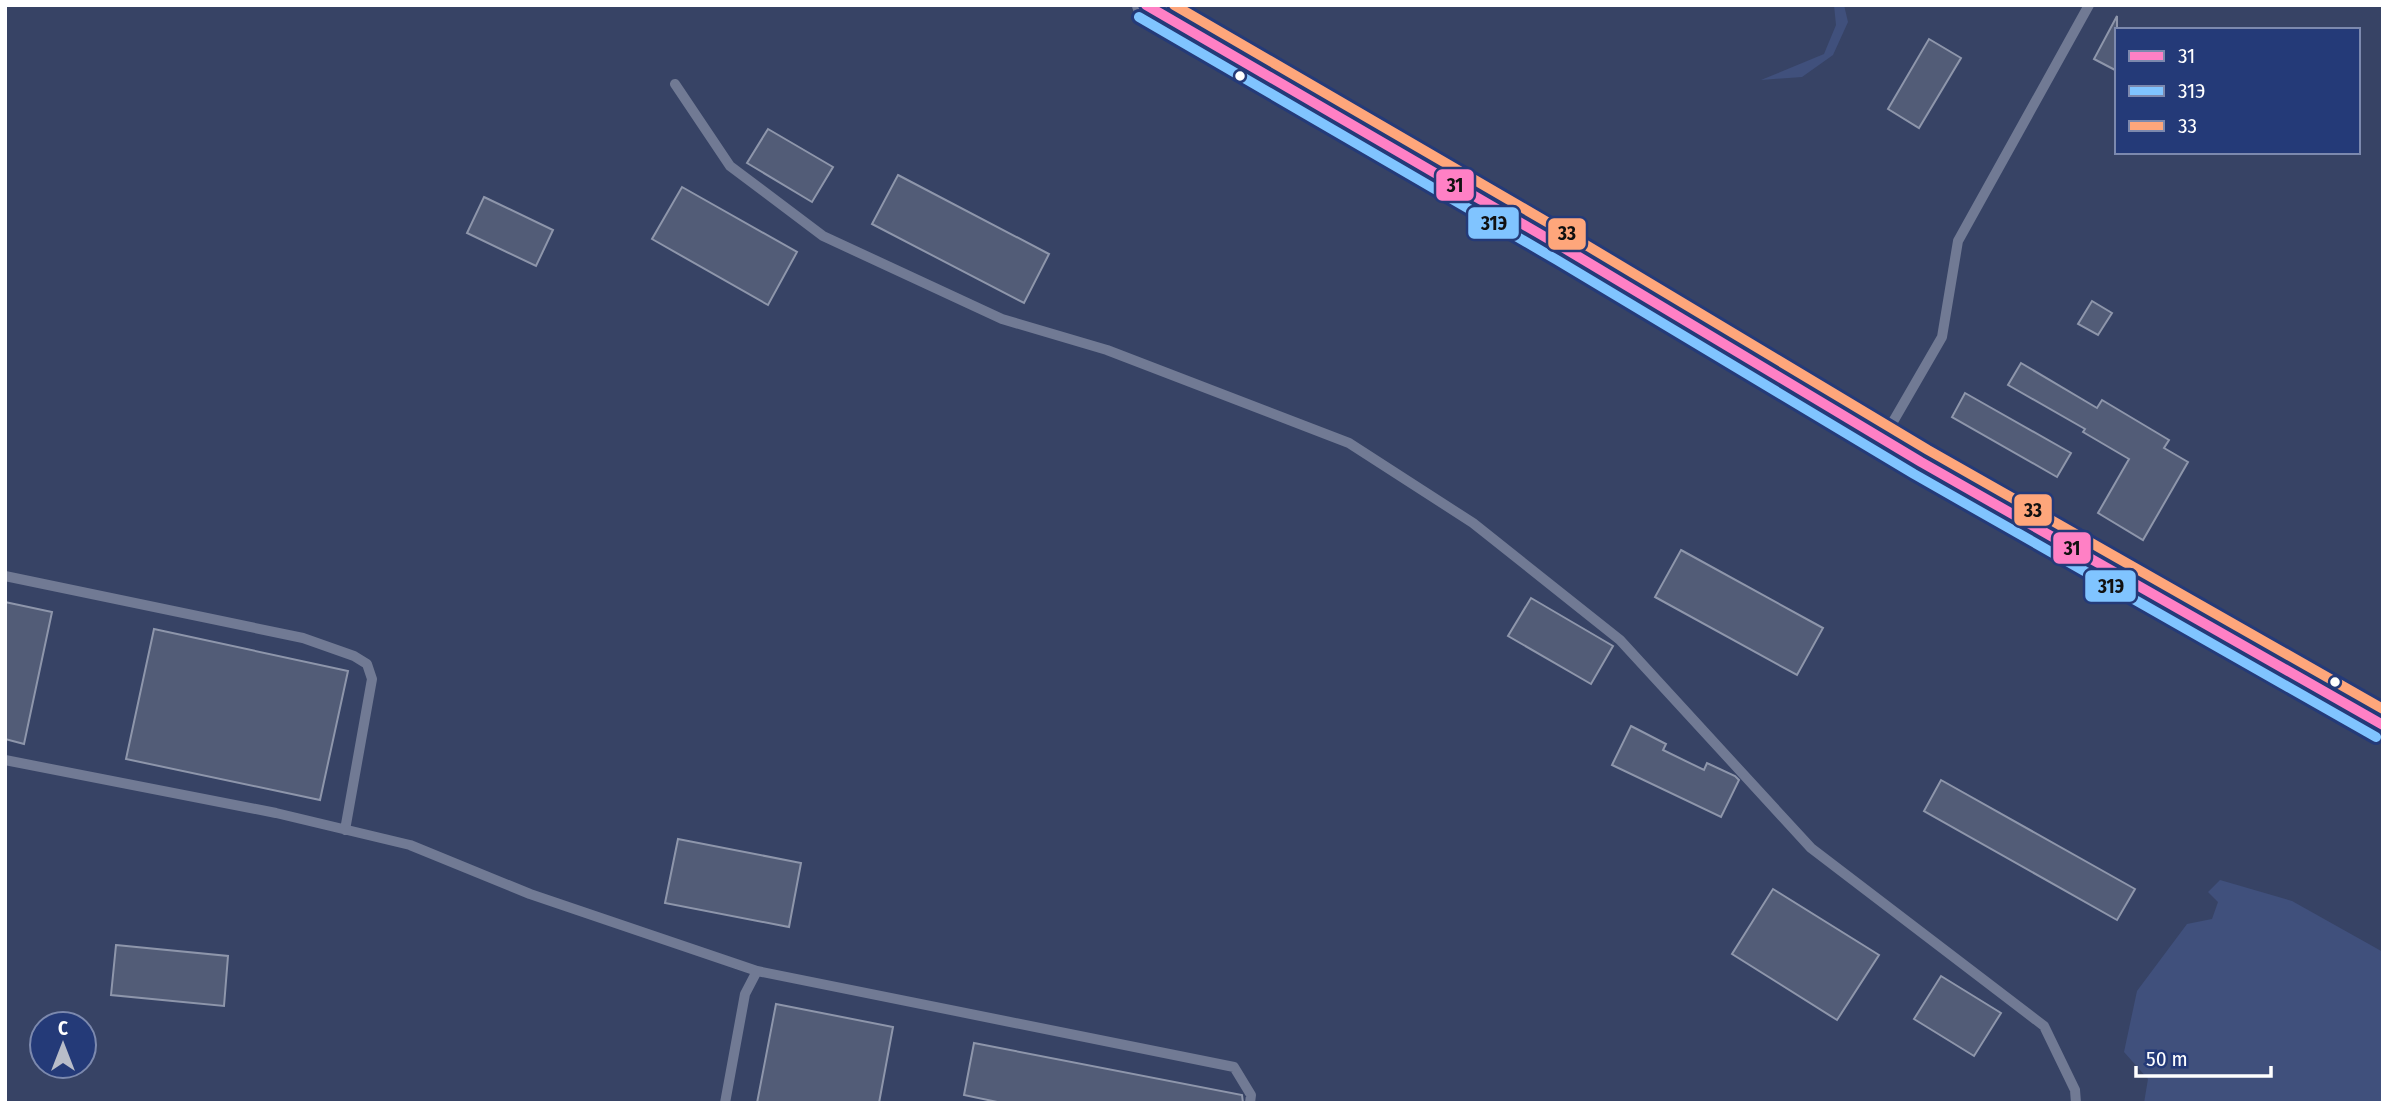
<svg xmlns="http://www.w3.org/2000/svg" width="2388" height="1108" font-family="'Fira Sans Condensed',sans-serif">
<rect width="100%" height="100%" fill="#374365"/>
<!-- water -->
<path fill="#40507c" d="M1834,5H1844L1848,22L1833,55L1802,77L1761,80L1824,54L1836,25Z
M2220,880L2292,901L2383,952V1103H2144L2148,1079L2124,1052L2137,991L2187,924L2212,919L2218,902L2208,892Z"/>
<!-- building -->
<path fill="#525c77" stroke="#8e96ab" stroke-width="2" d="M2117,16V71L2094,59Z
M1929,39L1961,58L1919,128L1888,109Z
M768,129L833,167L812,202L747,163Z
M898,175L1049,254L1024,303L872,224Z
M682,187L797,252L768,305L652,239Z
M484,197L553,230L536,266L467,233Z
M2092,301L2112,313L2098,335L2078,324Z
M2021,363L2097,408L2102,400L2169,440L2164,448L2188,462L2143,540L2098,513L2129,459L2083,432L2085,429L2008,385Z
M1965,393L2071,453L2057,477L1952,417Z
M1681,550L1823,628L1797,675L1655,597Z
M1531,598L1613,646L1591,684L1508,636Z
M5,602L52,612L24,744L5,739Z
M154,629L348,671L320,800L126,759Z
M1631,726L1666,744L1663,750L1704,770L1707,763L1735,776L1739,780L1721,817L1612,765Z
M1941,780L2135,889L2117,920L1924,811Z
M678,839L801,863L789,927L665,903Z
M1773,889L1879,955L1837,1020L1732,954Z
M116,945L228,956L224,1006L111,995Z
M1941,976L2001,1013L1974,1056L1914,1019Z
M776,1004L893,1027L879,1103H757Z
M974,1043L1242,1095L1243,1103H1002L964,1095Z"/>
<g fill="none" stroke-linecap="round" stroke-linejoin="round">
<!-- lane -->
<path stroke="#717a94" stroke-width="10" d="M675,84L730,166L823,236L1002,319L1107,350L1349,443L1473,523L1620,640L1811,848L2044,1026L2075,1090L2076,1103
M1883,439L1942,337L1958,241L2089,5
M5,576L303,638L354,656L367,664L372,679L345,830
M5,760L276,813L410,845L530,894L757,971
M725,1103L745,994L757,971L1234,1067L1251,1095L1250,1103"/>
<!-- secondary -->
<path stroke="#777f98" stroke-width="28" d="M1146,5L1564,248L1921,462L2383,725"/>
<!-- bus-1 casing -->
<g stroke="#243a78" stroke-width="16">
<path id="bus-1" d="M1146,5L1564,248L1921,462L2383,725"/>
</g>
<!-- bus-2 casing -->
<g stroke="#243a78" stroke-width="16">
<path id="bus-2" d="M1139,17L1557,260L1914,474L2376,737"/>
</g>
<!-- bus-3 casing -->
<g stroke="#243a78" stroke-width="16">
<path id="bus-3" d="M1174,5L1571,236L1928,450L2383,709"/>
</g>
<!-- bus-1 -->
<use href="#bus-1" stroke="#ff80c5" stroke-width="10"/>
<!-- bus-2 -->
<use href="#bus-2" stroke="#80c4ff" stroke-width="10"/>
<!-- bus-3 -->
<use href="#bus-3" stroke="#fea67b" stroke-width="10"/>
</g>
<!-- markers -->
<g fill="#fff" stroke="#243a78" stroke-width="2.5">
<circle cx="1240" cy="76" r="6"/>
<circle cx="2335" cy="682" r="6"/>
</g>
<g stroke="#243a78" stroke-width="2.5">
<rect x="1435" y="168" width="40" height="34" rx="7" fill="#ff80c5"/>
<rect x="1467" y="206" width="53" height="34" rx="7" fill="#80c4ff"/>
<rect x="1547" y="217" width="40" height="34" rx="7" fill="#fea67b"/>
<rect x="2013" y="493" width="40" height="34" rx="7" fill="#fea67b"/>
<rect x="2052" y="531" width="40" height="34" rx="7" fill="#ff80c5"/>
<rect x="2084" y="569" width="53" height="34" rx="7" fill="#80c4ff"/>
</g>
<g font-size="19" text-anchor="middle" font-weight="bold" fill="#111">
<text x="1455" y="192">31</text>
<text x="1494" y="230">31Э</text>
<text x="1567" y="240">33</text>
<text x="2033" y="517">33</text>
<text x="2072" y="555">31</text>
<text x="2111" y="593">31Э</text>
</g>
<!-- border -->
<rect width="2388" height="1108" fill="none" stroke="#ffffff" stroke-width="14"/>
<!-- legend -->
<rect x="2115" y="28" width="245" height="126" fill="#243a78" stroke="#7c89ae" stroke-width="2"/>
<rect x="2129" y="51" width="35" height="10" fill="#ff80c5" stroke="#7c89ae" stroke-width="2"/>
<text x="2178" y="63" font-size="21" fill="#ffffff">31</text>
<rect x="2129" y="86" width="35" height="10" fill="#80c4ff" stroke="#7c89ae" stroke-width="2"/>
<text x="2178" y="98" font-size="21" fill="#ffffff">31Э</text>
<rect x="2129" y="121" width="35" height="10" fill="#fea67b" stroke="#7c89ae" stroke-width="2"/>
<text x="2178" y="133" font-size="21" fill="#ffffff">33</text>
<!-- north arrow -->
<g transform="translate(63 1045)"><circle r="33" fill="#243a78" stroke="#7c89ae" stroke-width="2"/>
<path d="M0-5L12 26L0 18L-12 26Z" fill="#b9bdc9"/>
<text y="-10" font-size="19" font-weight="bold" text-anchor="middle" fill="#ffffff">С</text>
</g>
<!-- scale -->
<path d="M2136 1066v10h135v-10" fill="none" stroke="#ffffff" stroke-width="3.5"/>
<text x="2146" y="1066" font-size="21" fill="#ffffff" stroke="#243a78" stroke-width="5" paint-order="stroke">50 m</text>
</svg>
